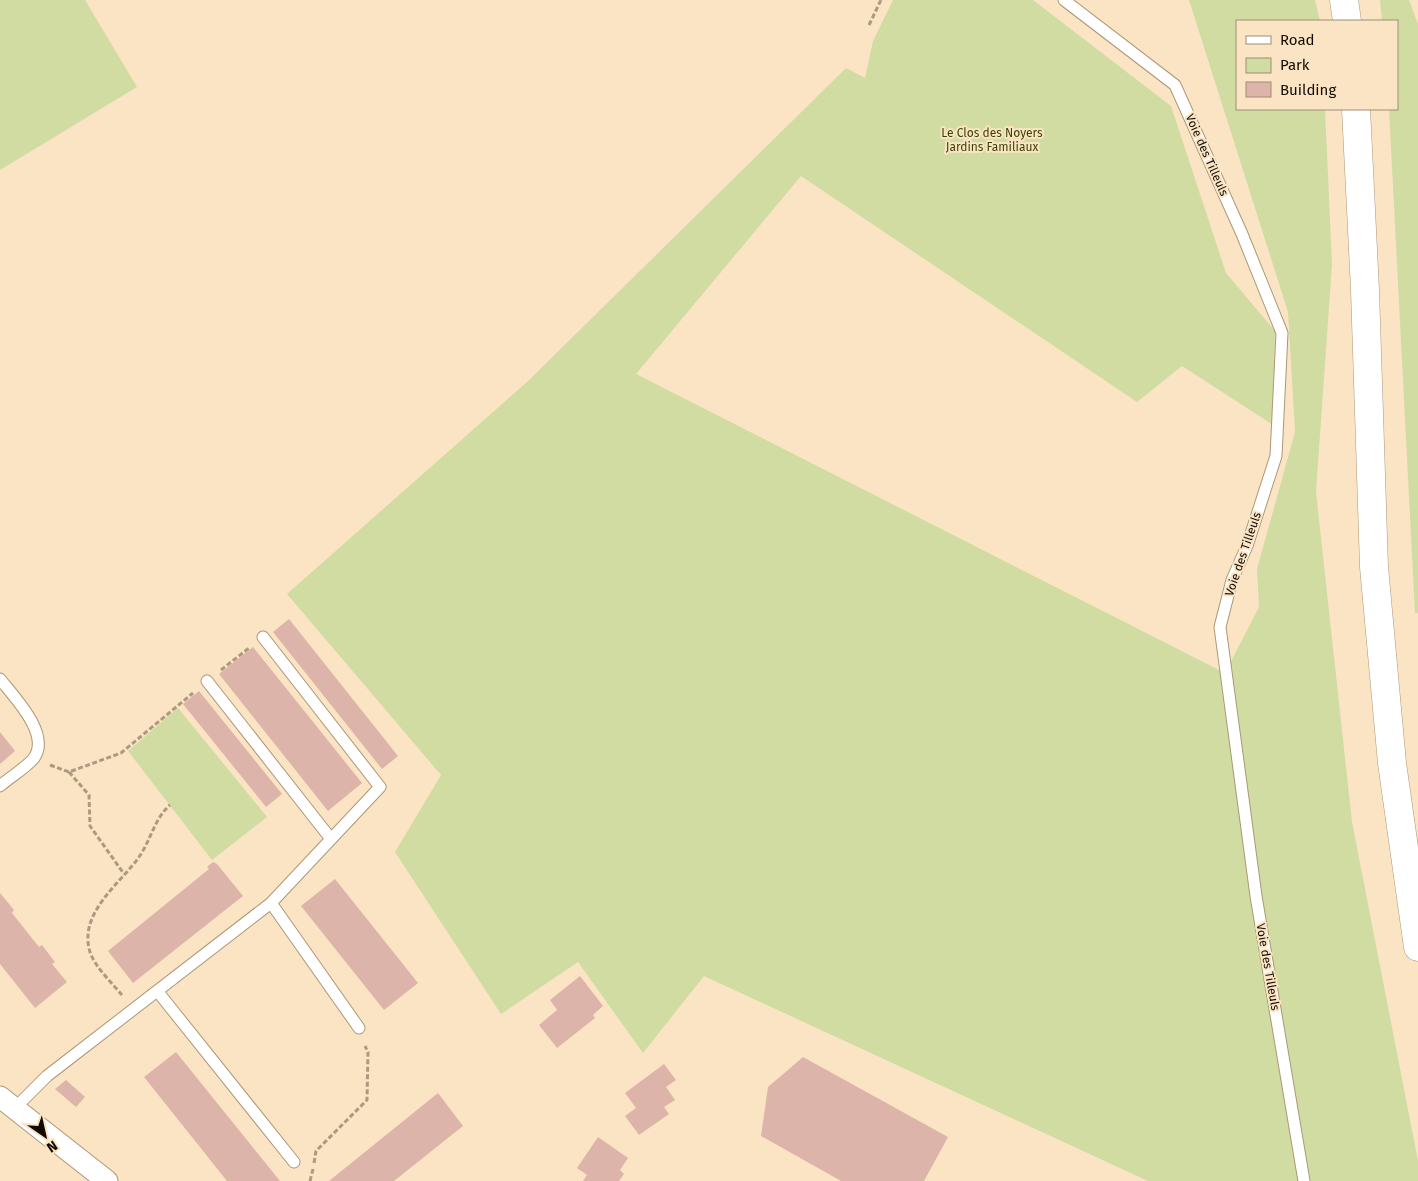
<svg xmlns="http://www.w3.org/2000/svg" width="1418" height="1181" font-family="'Fira Sans',sans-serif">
<rect width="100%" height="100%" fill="#fbe4c3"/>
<!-- green -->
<path fill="#d0dca1" d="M0,0H85L137,87L0,170Z
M893,0H1033L1171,106L1226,273L1275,331L1273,425L1182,366L1137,402L801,176L636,374L1225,673L1259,607L1257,569L1295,432L1288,312L1189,0H1315L1320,21H1237V109H1325L1332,264L1316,492L1352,822L1418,1161V1181H1148L704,976L643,1053L578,962L501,1014L395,852L441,775L287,594L527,382L846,68L865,78L873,41Z
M1380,0H1409L1418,24V613H1415L1389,109H1397V21H1382Z
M178,708L267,817L212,860L128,751Z"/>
<!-- building -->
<path fill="#ddb4aa" d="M289,619L398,756L382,769L273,632Z
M253,647L362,783L328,811L219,674Z
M199,691L282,794L266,807L183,704Z
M0,732L15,751L0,764Z
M213,862L217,864L243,896L133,983L108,951L209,869L207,867Z
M335,879L418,983L384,1010L301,906Z
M0,893L14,910L12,913L39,947L42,945L55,962L52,964L67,982L35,1008L0,964Z
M580,976L603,1006L593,1015L595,1018L557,1048L539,1025L557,1010L550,1000Z
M176,1052L280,1181H227L144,1077Z
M803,1057L948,1137L924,1181H841L761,1136L768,1087Z
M664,1064L676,1080L666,1087L675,1100L664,1107L669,1114L639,1135L625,1116L636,1108L625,1093Z
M66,1080L85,1097L76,1107L55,1089Z
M438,1093L463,1126L394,1181H329Z
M598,1137L628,1158L620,1170L624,1174L619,1181H583L587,1175L577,1168Z"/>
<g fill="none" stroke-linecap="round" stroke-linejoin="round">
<!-- lane casing -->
<g stroke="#ac9778" stroke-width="13">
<path id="lane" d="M1064,0L1175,85L1242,234L1282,333L1276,456L1247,546L1232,580L1220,627L1256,896L1304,1181
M0,679C14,697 51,734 34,758C26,768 10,777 0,786
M207,681L331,839
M271,903L359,1028
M158,992L294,1162
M15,1108L47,1076L271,903L380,787L263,637"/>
</g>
<!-- street casing -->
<g stroke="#ac9778" stroke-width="23">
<path id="street" d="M0,1097L107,1181"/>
</g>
<!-- highway casing -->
<g stroke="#ac9778" stroke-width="29">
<path id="highway" d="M1344,0L1347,21
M1356,109L1365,290L1374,567L1392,763L1418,947"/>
</g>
<!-- path -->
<path stroke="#ab9a81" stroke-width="3" stroke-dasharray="5 2.5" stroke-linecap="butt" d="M869,25L881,0
M221,670L249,648
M50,765L69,772L121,753L193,693
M69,772L89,795L90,826L124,874
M122,995C112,983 95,967 90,952C78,913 120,884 139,857C151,840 154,819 170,805
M314,1163L316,1151L367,1100L368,1052L365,1046
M310,1181L313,1169"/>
<!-- lane -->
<use href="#lane" stroke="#fff" stroke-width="11"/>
<!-- street -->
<use href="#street" stroke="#fff" stroke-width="21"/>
<!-- highway -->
<use href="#highway" stroke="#fff" stroke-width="28"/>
</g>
<g text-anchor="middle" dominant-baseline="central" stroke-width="4" stroke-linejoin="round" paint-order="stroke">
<!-- park labels -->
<g font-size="12" fill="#3c4404" stroke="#fbe4c3">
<text x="992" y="133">Le Clos des Noyers<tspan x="992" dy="14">Jardins Familiaux</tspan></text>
</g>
<!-- street labels -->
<g font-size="12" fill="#120b02" stroke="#fbe4c3">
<text transform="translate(1207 155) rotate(66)">Voie des Tilleuls</text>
<text transform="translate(1243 554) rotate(-71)">Voie des Tilleuls</text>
<text transform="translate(1268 967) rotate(80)">Voie des Tilleuls</text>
</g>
</g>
<!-- legend -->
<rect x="1236" y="20" width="162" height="90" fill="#fbe4c3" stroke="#9e8d76"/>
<rect x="1246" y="36" width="25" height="8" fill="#ffffff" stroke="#9e8d76"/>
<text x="1280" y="45" font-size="15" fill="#120b02">Road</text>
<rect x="1246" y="58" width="25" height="15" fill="#d0dca1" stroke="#9e8d76"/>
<text x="1280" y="70" font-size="15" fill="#120b02">Park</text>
<rect x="1246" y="82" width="25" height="15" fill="#ddb4aa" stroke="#9e8d76"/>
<text x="1280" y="95" font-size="15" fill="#120b02">Building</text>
<!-- north arrow -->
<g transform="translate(45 1136) rotate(146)" stroke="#fbe4c3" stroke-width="4" paint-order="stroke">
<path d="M0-4L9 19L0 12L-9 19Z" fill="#120b02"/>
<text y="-8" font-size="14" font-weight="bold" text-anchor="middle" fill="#120b02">N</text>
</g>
</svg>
